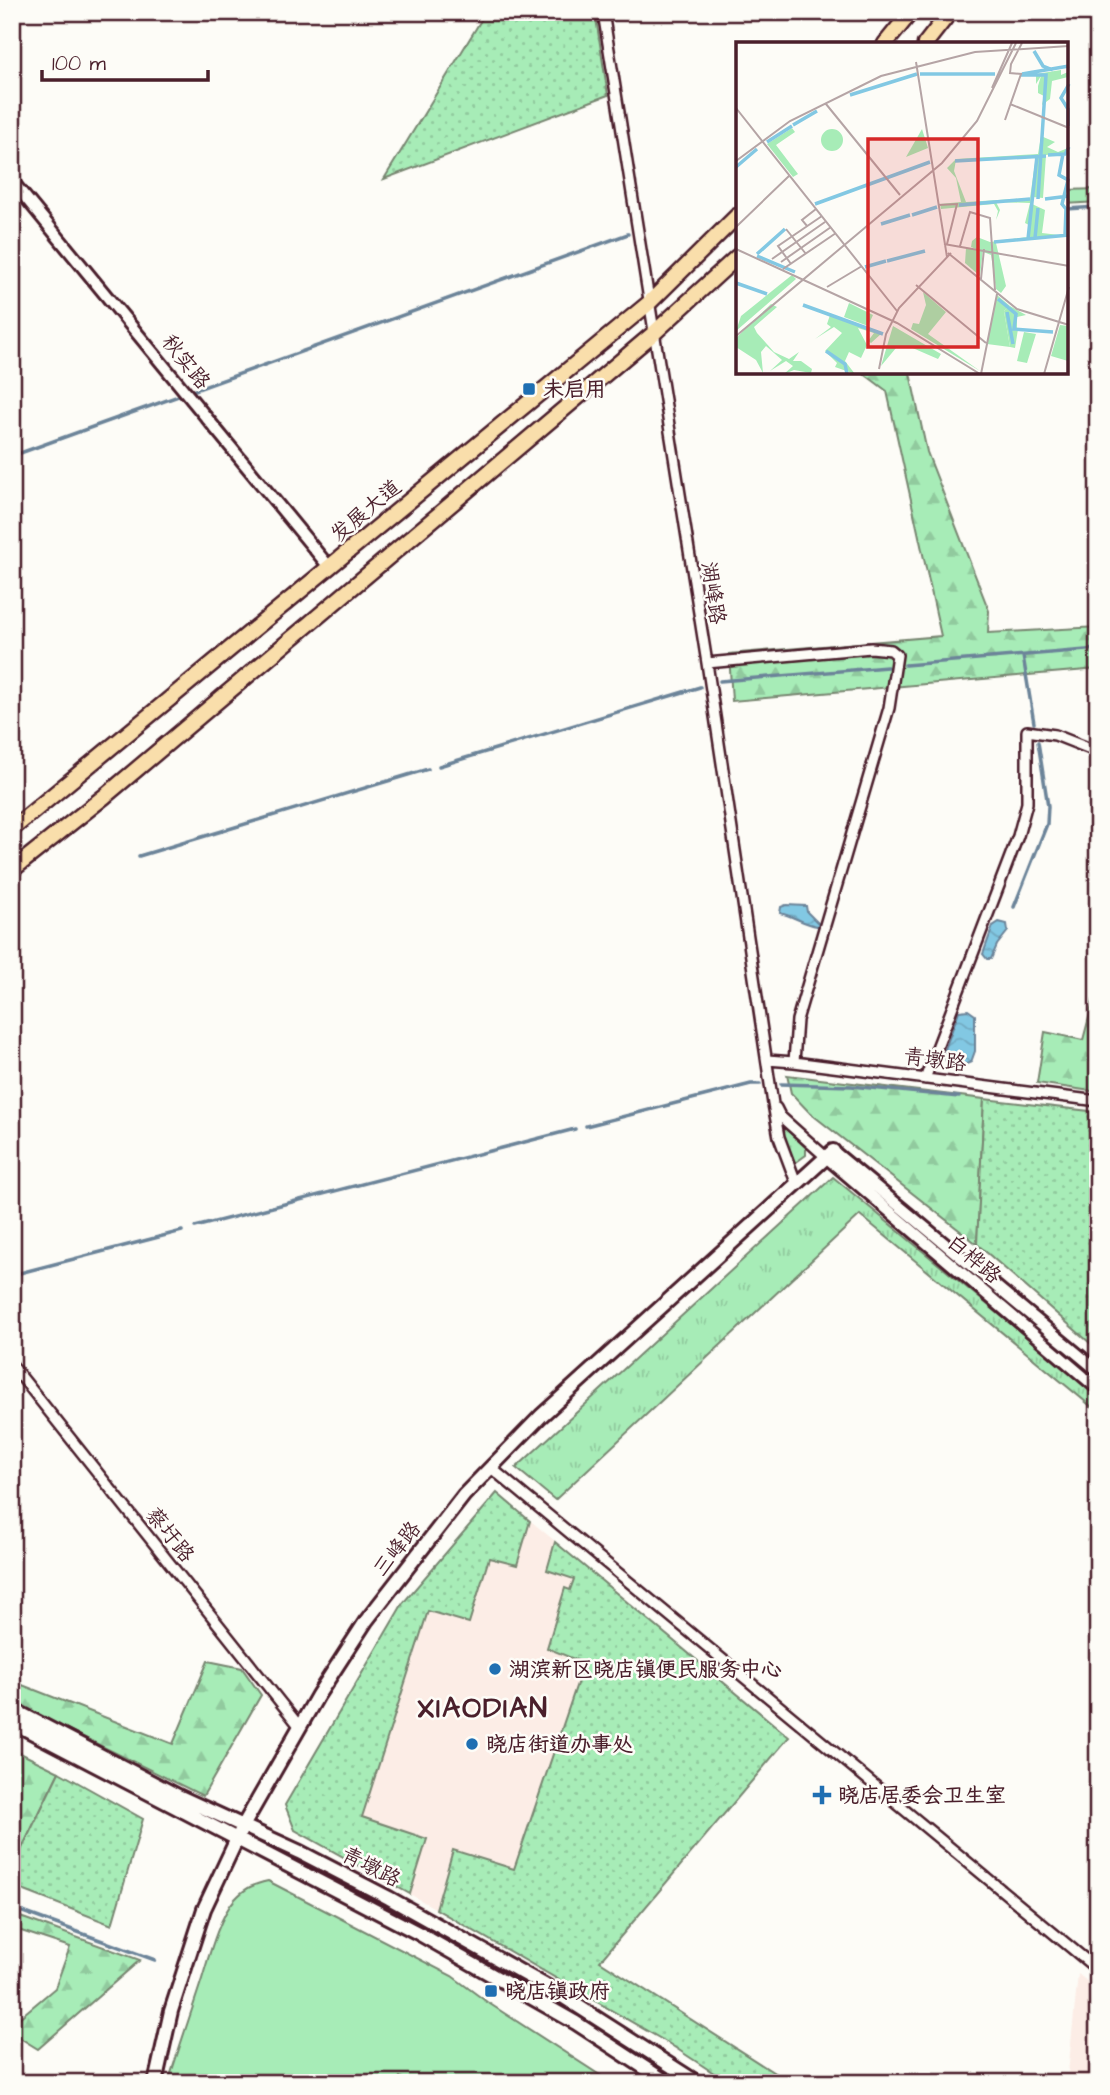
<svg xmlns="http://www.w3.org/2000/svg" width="1110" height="2095" font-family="'Architects Daughter','LXGW WenKai TC',sans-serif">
<defs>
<pattern id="grass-tufts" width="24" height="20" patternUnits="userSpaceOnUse" patternTransform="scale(1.75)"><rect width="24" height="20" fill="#a7ecb7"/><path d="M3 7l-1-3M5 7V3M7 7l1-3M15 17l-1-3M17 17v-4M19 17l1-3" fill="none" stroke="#91ca9e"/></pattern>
<pattern id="forest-firs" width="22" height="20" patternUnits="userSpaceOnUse" patternTransform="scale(1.75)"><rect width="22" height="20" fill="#a7ecb7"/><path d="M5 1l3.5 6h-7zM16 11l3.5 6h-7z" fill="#91ca9e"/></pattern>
<pattern id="garden-dots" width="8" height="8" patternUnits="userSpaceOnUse" patternTransform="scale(1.75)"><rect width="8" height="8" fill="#a7ecb7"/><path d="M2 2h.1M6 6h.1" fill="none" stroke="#91ca9e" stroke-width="1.8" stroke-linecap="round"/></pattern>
<pattern id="water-waves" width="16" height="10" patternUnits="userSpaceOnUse" patternTransform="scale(1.75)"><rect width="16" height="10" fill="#82c8e3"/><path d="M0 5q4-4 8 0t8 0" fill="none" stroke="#72abc3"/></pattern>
</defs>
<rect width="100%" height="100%" fill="#fdfcf7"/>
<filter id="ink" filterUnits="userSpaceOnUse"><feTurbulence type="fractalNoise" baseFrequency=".0143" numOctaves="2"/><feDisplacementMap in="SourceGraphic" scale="14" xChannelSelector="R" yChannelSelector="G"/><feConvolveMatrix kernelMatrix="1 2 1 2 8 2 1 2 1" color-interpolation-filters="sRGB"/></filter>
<g filter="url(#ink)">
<!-- built -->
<path fill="#fcede6" d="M497,1493L637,1609L508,1949L295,1830L285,1805L403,1603Z
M1098,1867V1946L1088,1938Z
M1078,1974L1098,1990V2081L1068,2073Z"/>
<!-- grass -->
<path fill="url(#grass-tufts)" stroke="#788671" stroke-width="2" d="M781,1124L806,1148V1155L795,1163L781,1131Z
M833,1177L1098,1396V1412L860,1215L555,1500L516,1468Z"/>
<!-- forest -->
<path fill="url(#forest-firs)" stroke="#788671" stroke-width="2" d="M1098,189V202L1066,204V190Z
M863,373H910L927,452L989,611L988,633L1098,627V669L732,701L729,654L941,636L887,391Z
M1098,983V1092L1037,1083L1045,1032L1083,1040Z
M787,1075L984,1099L977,1244L810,1113L791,1093Z
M208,1661L242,1668L261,1695L203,1796L12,1702V1681L173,1744Z
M12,1749L59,1772L12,1869Z
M12,1914L140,1960L38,2049L12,2033V2024L55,1988L70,1947L12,1928Z"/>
<!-- park -->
<path fill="#a7ecb7" stroke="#788671" stroke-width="2" d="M268,1881L452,1976L487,2002L612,2083H410L400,2077L396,2083H168C179,2048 191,2013 202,1979C209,1956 219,1917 235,1899C245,1888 254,1884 268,1881Z"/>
<!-- garden -->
<path fill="url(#garden-dots)" stroke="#788671" stroke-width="2" d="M486,12H595L608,95L384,179Z
M984,1099L1098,1112V1350L977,1244Z
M497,1493L530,1521L517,1565L489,1558L469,1623L428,1611L362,1817L427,1839L410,1894L295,1830L285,1805L403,1603Z
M555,1542L789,1737L600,1961L790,2083H729L668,2043L436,1909L453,1850L514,1869L584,1663L547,1648L565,1588L570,1590L574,1579L547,1570Z
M59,1772L143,1819L112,1925L12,1886V1869Z"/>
<!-- water -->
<path fill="url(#water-waves)" stroke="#6c8499" stroke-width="2" d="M786,905L806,906L807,912L819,924L817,926C804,924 793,916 780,913L781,907Z
M999,922L1007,924L1008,931L997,945L991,959H987L983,954L993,926Z
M968,1010L975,1015V1051L971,1062C961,1067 954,1067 945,1060V1049L959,1011Z"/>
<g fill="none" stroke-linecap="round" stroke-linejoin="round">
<!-- stream -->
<path stroke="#6c8499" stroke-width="3.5" d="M1066,209L1098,207
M12,456L628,234
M1023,656L1034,723
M905,665L1098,649
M720,681L887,667
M439,766L700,687
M139,856L428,769
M1014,907L1047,824L1048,806L1038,742
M781,1084L851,1086L959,1097
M586,1126L751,1084H760
M195,1227L575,1129
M12,1275L182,1231
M12,1908L155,1960"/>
<!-- minor casing -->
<g stroke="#4a1f2b" stroke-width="14">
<path id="minor" d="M603,12L707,663L773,1104L779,1137L797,1185
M707,663L871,648L891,650L897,655L889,708L797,1020L794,1062
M767,1060L794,1062L1098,1101
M925,1079L1018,836L1027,803V731L1055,735L1098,752
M776,1108L780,1116L827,1158
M12,1365L300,1727
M490,1467L1098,1970"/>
</g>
<!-- tertiary casing -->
<g stroke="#4a1f2b" stroke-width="16">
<path id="tertiary" d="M12,181L330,568
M833,1151L1098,1371
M827,1158L1098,1389"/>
</g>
<!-- secondary casing -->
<g stroke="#4a1f2b" stroke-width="18">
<path id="secondary" d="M12,1709L180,1797L300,1852L389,1898L548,1987L698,2083
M12,1722L418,1933L576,2023L668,2083
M155,2083L171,2011L204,1909L243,1826L318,1695L366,1621L464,1495L541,1416L833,1151"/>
</g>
<!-- primary casing -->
<g stroke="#4a1f2b" stroke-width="19">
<path id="primary" d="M885,44L911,12
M925,44L950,12
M12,829L649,303L737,216
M12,870L105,796L654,333L737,257"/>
</g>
<!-- minor -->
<use href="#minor" stroke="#fdfcf7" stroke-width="9"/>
<!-- tertiary -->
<use href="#tertiary" stroke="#fdfcf7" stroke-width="10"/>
<!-- secondary -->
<use href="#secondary" stroke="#fdfcf7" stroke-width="12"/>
<!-- primary -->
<use href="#primary" stroke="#f9deab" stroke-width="14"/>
</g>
</g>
<!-- markers -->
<g fill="#1f6fb2" stroke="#fdfcf7" stroke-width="2.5">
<rect x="522" y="382" width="14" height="14" rx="3.5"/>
<circle cx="495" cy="1669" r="7"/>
<circle cx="472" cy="1744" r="7"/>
<path d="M818.5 1784.5h7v7h7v7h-7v7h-7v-7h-7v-7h7z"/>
<rect x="484" y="1984" width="14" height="14" rx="3.5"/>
</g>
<g text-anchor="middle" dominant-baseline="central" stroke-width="5" stroke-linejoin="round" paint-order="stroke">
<!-- street labels -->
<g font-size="21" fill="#4a1f2b" stroke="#fdfcf7">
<text transform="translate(186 362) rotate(51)">秋实路</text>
<text transform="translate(366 511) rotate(-40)">发展大道</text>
<text transform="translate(713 593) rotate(81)">湖峰路</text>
<text transform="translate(935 1060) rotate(7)">青墩路</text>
<text transform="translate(974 1259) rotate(40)">白桦路</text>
<text transform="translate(170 1535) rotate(51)">蔡圩路</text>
<text transform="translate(397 1549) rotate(-52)">三峰路</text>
<text transform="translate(371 1867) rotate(27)">青墩路</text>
</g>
<!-- poi labels -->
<g font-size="21" font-weight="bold" fill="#4a1f2b" stroke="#fdfcf7" text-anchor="start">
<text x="543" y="389">未启用</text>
<text x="509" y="1669">湖滨新区晓店镇便民服务中心</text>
<text x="486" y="1744">晓店街道办事处</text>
<text x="838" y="1795">晓店居委会卫生室</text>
<text x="505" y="1991">晓店镇政府</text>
</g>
<!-- district labels -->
<g font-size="28" font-weight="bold" letter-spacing="2" fill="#4a1f2b" stroke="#fdfcf7">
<text x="483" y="1708">XIAODIAN</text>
</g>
</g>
<!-- overview -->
<g transform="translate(736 42)">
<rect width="332" height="332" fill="#fdfcf7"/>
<path d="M56,86L59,90L40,103L62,132L57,135L31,102ZM324,283L332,284V319L315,314Z" fill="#a7ecb7"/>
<path d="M325,28V33L332,30V35L316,39L314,57L306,63L308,54L302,51V44L305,34L300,42V32ZM305,94L319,100L311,105L322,110L332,106V111L310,113L307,156L297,155L296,162L309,168L306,191L332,194L260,201L270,244L265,251L260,247L255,213L235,205L236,199L241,195L254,200L292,195L293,183L289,181L294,161L260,160L264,168L260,178L262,169L258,162L205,167L204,162L225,160L220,136L211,126L220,117L302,112ZM300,114L294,156L230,160L218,129L220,118ZM56,233L60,237L0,289L5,274ZM113,261L137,273L132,284L108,275ZM35,262L41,265L18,285L21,291L38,310L53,317L63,310L57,319H65L76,327L75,331L58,328L48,332L57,324L50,319L34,329L46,318L30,304L25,310L27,331L20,318L0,305V296ZM274,264L290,273L281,275V286L317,291L282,287L279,306L274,305L268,269ZM94,273L145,292L135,301L132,299L138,291L122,286L131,303L125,316L113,310L109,319L119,332L99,325L101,321L89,309L106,291L98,285L79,297L95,285L91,282Z" fill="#a7ecb7" fill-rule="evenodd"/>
<path d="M85 98a11 11 0 1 1 22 0a11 11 0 1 1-22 0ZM157,284L205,312L202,317L172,304L160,306L145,324ZM288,290L300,292L291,321L281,319Z" fill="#a7ecb7"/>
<path d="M186,87L192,106L170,115ZM230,206L247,208L244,234L229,221ZM187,250L210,270L192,292L244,329L175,287L177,281L183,282L190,263ZM261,253L274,264L268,269L274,305L251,302Z" fill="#a7ecb7"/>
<path fill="none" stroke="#82c8e3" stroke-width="3.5" d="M298,9L307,24L317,28M184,32H259M286,32L333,24M285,33H310L302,157M114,53L181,32M57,83L81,69M332,84V67L325,56L333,42M31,100L56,84M327,112L323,133L332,138L326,162L330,167L329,193M312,113L329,112L333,105M219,119L310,114M0,125L21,107M309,157L333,154M79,162L194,120M223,163L294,157M176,173L201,165M145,182L174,173M299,196L302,166M292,197L301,114M258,200L333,193M21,212L49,187M21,214L59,230M151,219L189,209M129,225L150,219M0,241L31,252M262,257L280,272L278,287L317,290M67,263L147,292M271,270L277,302M90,309L109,322L111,332"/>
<path fill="none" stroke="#b5a4a5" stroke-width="2" d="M180,20L211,215M256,46L276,1M90,62L164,153M274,62L333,86M0,66L161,269M269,78L285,32L274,31L275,22L286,1M0,119L54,79L145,34L239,10L333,4M202,163L221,162L211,202M71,184L66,178L80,167M0,185L54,133M50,187L70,212M208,202L333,224M224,204L234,170L254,176L259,248M0,207L161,281L244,332M212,211L281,267L333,283M36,217L89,180M45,220L95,185M55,222L42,204L86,174M47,227L100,191M245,237L248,207M180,243L250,301M91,245L126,224M0,294L206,121L241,79L280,1M143,327L150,292L163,266L215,211M245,332L261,252M308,332L333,245"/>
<path fill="#d62828" fill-opacity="0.15" stroke="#d62828" stroke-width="3.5" d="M132,97H242V305H132Z"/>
<rect width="332" height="332" fill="none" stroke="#4a1f2b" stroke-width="3.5"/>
</g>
<!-- margin -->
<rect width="1110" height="2095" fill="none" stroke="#fdfcf7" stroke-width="42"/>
<rect x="21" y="21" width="1068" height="2053" fill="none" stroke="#4a1f2b" stroke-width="2.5" filter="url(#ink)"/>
<!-- scale -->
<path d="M42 70v10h166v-10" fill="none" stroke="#4a1f2b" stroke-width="3.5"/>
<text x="52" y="70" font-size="21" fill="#4a1f2b" stroke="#fdfcf7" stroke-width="5" paint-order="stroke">100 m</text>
</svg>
